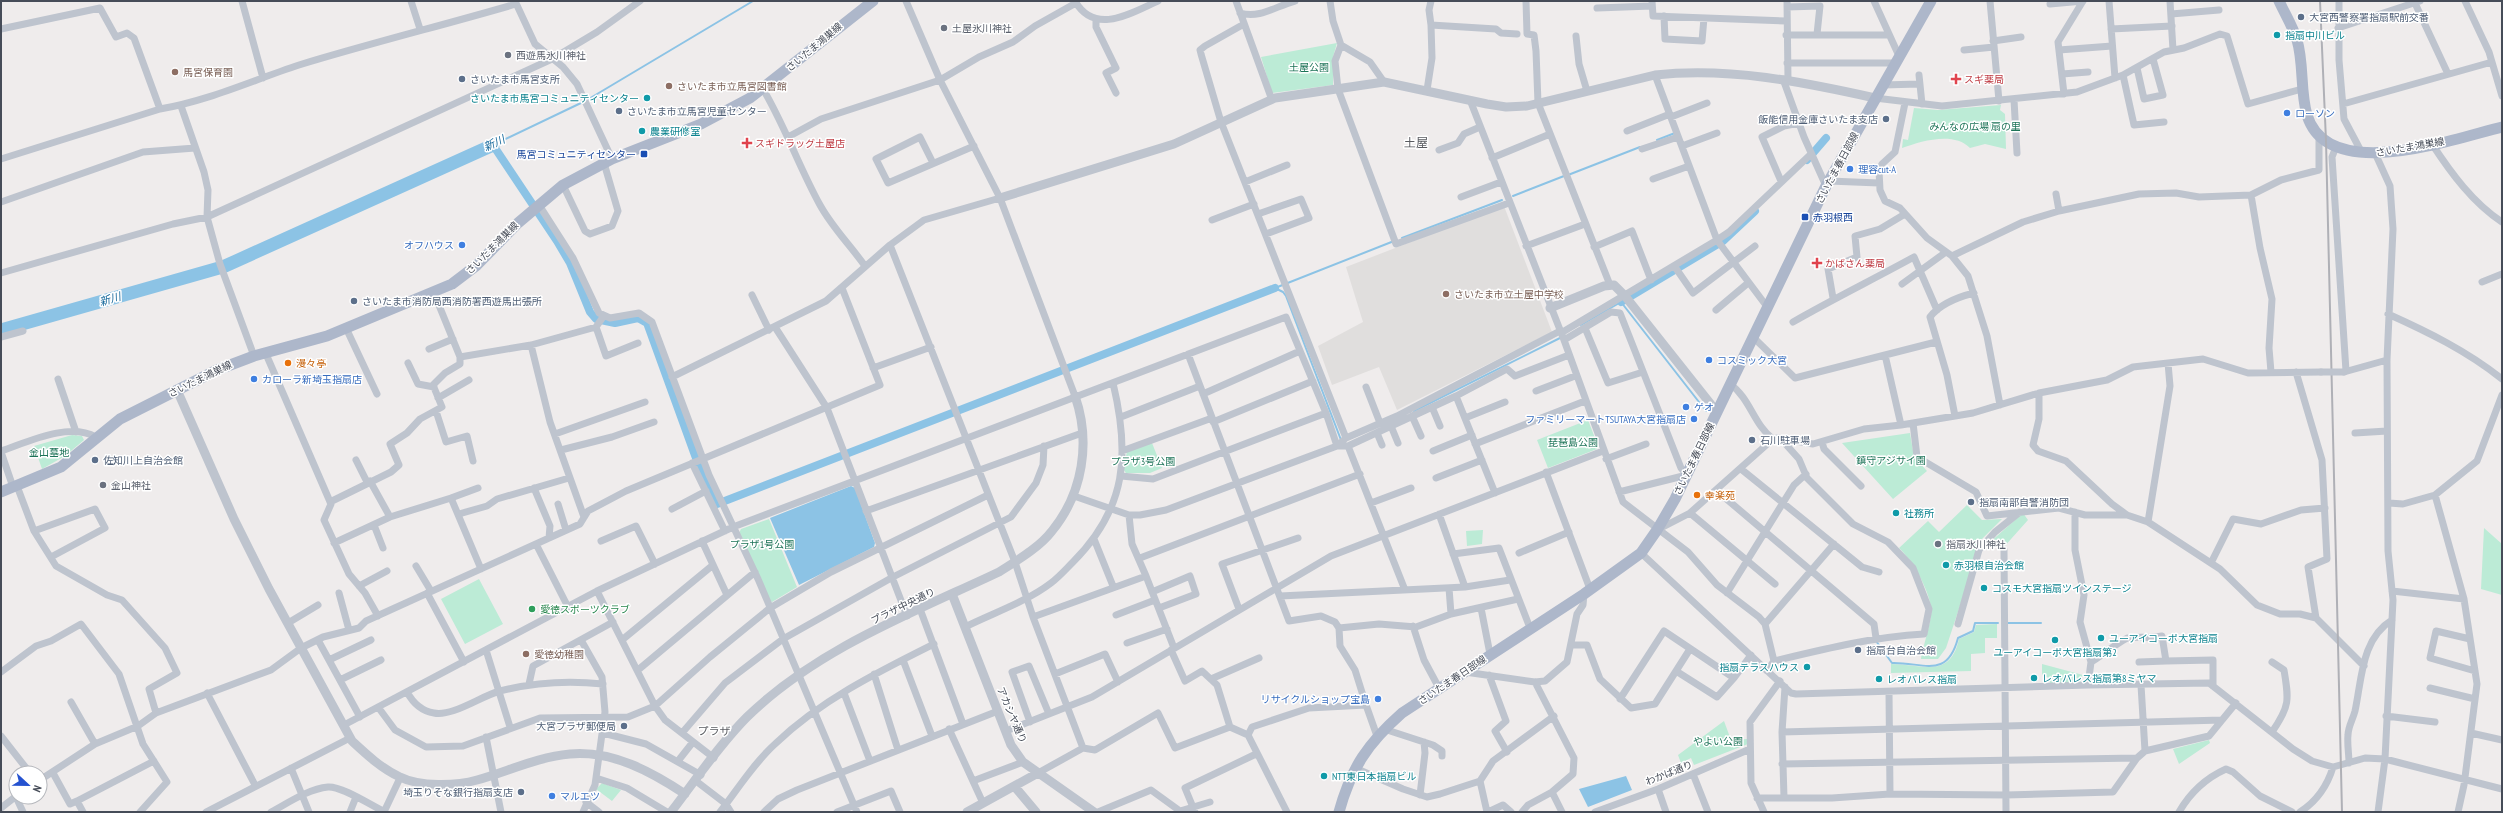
<svg xmlns="http://www.w3.org/2000/svg" width="2503" height="813" font-family="'PT Sans Narrow','Noto Sans JP',sans-serif">
<rect width="100%" height="100%" fill="#efecec"/>
<!-- education -->
<path fill="#e0dedd" d="M1504,206L1552,332L1397,410L1379,367L1332,385L1318,346L1363,322L1346,267Z"/>
<!-- green -->
<path fill="#bcebd6" d="M1337,43L1333,57V85L1272,93L1261,57Z
M2001,105L2000,110L2005,114L2006,149L1985,144L1970,148C1954,131 1921,141 1902,148L1903,139L1908,140L1914,108L1938,110Z
M1588,420L1598,446L1597,449L1548,468L1537,440Z
M1910,433L1914,457L1927,471L1893,499L1842,443Z
M72,435L82,436L84,440L65,456L42,469L34,446Z
M1152,443L1162,468L1150,473H1126L1123,469L1127,452Z
M1967,505L1982,520L2002,519L1982,539L1946,648L1938,659H1921C1923,646 1933,618 1931,607C1928,588 1913,561 1899,548L1928,521L1939,532Z
M2023,513L2028,520L2003,548L1989,543Z
M769,519L797,587L772,602L769,600L739,533L741,529Z
M2484,528L2502,544V595L2481,589Z
M1483,530L1482,544L1467,546L1466,531Z
M479,579L503,624L465,644L441,599Z
M1997,624V638H1985V653L1971,654V671L1891,673V664C1921,664 1950,680 1959,639L1974,632L1976,625Z
M2042,664L2083,675L2080,683L2050,684L2049,678L2042,675Z
M1724,721L1731,740L1747,739L1748,744L1694,765L1691,758L1681,763L1678,755Z
M2209,740L2210,743L2179,764L2173,749Z
M602,783L621,790L612,801L596,789Z"/>
<!-- water -->
<path fill="#8cc3e5" d="M851,486L855,488L875,543L874,547L799,585L770,518Z
M1626,776L1632,790L1588,807L1579,789Z"/>
<g fill="none" stroke-linecap="round" stroke-linejoin="round">
<!-- stream -->
<path stroke="#8cc3e5" stroke-width="2" d="M587,100L753,1
M1657,140L1675,133
M493,145L583,102
M1568,175L1640,147
M1513,196L1564,176
M1402,238L1502,200
M1275,288L1283,292L1286,296L1341,440
M1275,288L1394,241
M1581,325L1621,302L1706,411
M1414,411L1562,337
M2006,623H2041
M1876,641L1892,663C1923,662 1947,680 1958,638L1973,631L1975,623H1998"/>
<!-- canal -->
<path stroke="#8cc3e5" stroke-width="8" d="M493,145L557,241L570,263L590,312L596,319L615,323L638,318L647,323L697,461L717,504L1275,288
M1807,160L1826,138
M1621,302L1723,241L1755,211"/>
<!-- river -->
<path stroke="#8cc3e5" stroke-width="13" d="M225,266L493,145
M1,330L219,268"/>
<!-- minor -->
<path stroke="#bec4ce" stroke-width="7" d="M242,1L263,78
M411,1L420,29
M515,1L535,44L563,67L577,84L612,159
M906,1L940,80L1000,198L1075,396
M1075,1C1095,36 1131,13 1158,1
M1236,1L1272,100
M1330,1L1333,21L1341,45L1370,62L1384,82
M1526,1L1527,34L1534,35L1536,51L1538,103L1610,285
M1652,1L1653,16L1786,21
M1787,1L1788,80
M1874,1L1899,56
M1990,1L1999,101
M2109,1L2115,78
M2170,1L2173,50
M2339,1V60L2344,119L2362,153
M2414,1L2448,74
M2465,1L2489,52L2502,96
M2050,4L2083,1
M1787,7L1820,6L1817,34
M1597,8L1652,6
M1240,13C1260,19 1276,6 1295,1
M2171,14L2219,10
M1664,16L1665,39L1702,41L1704,18
M1096,19V27L1116,68L1106,73L1116,93
M1244,24L1205,46L1200,50L1201,54L1221,122L1346,438
M1431,25L1429,10L1431,1
M2338,28L2420,1
M1,29L100,8L116,37L127,33L134,38L160,109
M2111,29L2172,26
M1786,35H1889
M1576,36L1579,64L1587,91
M1993,41L2021,37
M1341,45L1335,61L1338,89L1396,244L1509,203
M1964,50L1994,47
M2059,50L2112,46
M1787,63H1896
M2137,68L2144,99L2163,95L2153,59
M2062,74L2088,72
M1919,75L1922,104
M2123,75L2134,125L2164,122
M1783,79L1804,137L1826,186
M1883,85L1919,84
M763,89C785,126 799,167 820,205C832,227 850,245 865,266
M1427,90L1432,58L1431,25L1496,29L1501,33L1517,34
M2064,94L2058,42L2083,1
M1875,98L1942,106L2077,92L2123,75L2164,52L2184,48L2220,34L2227,36L2248,104L2302,89
M1470,100L1564,340L1623,502L1688,552L1717,585L1759,617L1765,624L1774,661
M2014,100L2017,153
M1905,103L1895,152L1882,164L1879,170L1880,190L1885,201L1900,208L1927,238L1952,256L1968,276L1987,336L2000,405
M2343,104L2492,62
M181,106L204,172L208,190L207,217L220,264L254,356
M1671,117L1707,103
M1627,131L1670,114
M788,137L821,119L940,80L979,57L1013,42L1035,26L1076,3
M2432,144C2451,173 2473,203 2502,222
M1682,146L1717,133
M2336,147L2332,157L2346,371
M1642,149L1678,137
M1439,150L1458,143L1464,134L1480,127
M2375,153L2390,186L2393,229L2387,360L2388,551L2393,600L2385,759L2378,812
M1492,158L1550,134
M1,159L160,109C208,101 253,80 299,65C371,43 444,25 516,4
M933,163L920,137L876,159L888,183L974,146
M1653,179L1689,166
M1781,181L1762,137L1784,126L1799,123
M1829,181L1879,183
M1245,182L1287,165
M563,185L585,231L590,234L612,226L618,211L604,163
M2056,194L2059,211
M2251,195L2260,248L2272,299L2269,348L2271,372
M1461,197L1501,182
M1,202L143,152L195,148
M539,205L573,258L599,313L610,318L639,313L652,322L709,475L758,579L857,812
M1258,214L1301,199L1309,218L1266,234
M1212,220L1254,204
M890,245L1015,562L1033,617L1083,748
M1526,246L1585,224
M1594,247L1632,231L1651,280
M1952,256L2023,222L2059,211L2139,194L2176,193L2199,197L2251,195L2281,180L2319,170V135
M1675,267L1693,293L1755,246
M1,273L173,224L207,217L552,59L597,32L640,1
M2482,282L2502,274
M1902,284L1946,252
M434,293L460,357L531,345L596,327L603,317
M752,295L769,330
M1833,298L1828,269L1857,257L1855,236L1880,229L1905,214
M1768,308L1717,240L1729,232L1811,154
M1716,310L1748,283
M2388,314C2428,332 2467,351 2502,379
M1793,322C1833,299 1874,279 1914,257L1937,310
M596,327L606,356L638,343
M775,327L827,408L907,616
M346,328L377,394
M1585,328L1608,383L1643,372
M1561,333L1717,240L1655,75
M1,337L23,331
M1753,337L1795,378L1885,355
M1564,340L1611,312L1620,313L1681,468L1687,475L1619,492
M531,345L550,422L584,517
M429,349L453,339
M266,354L331,504L324,520L349,574L365,593L378,616
M1188,354L1289,621L1321,616L1335,622L1339,628L1340,646L1355,670L1366,705L1309,708L1252,727L1248,735L1287,812
M408,363L418,384L434,387
M873,368L931,347
M2296,372L2322,460L2327,559L2308,567L2316,618
M2344,372L2387,360
M672,377L826,301L890,245L924,220L1000,198
M58,379L76,432
M1730,384C1750,398 1754,425 1773,439L1778,438L1813,444L1864,429L1901,425L1973,413L2039,393L2107,380L2133,367L2203,359L2248,373L2321,372
M1366,387L1380,423
M1536,391L1575,376
M2039,393V419L2033,445L2038,451L2066,461L2112,504L2127,515L2148,522L2220,569L2257,605L2280,614H2300L2316,618L2364,666
M1203,394L1300,351
M1456,396L1495,493
M438,398L469,380
M1432,407L1440,426
M436,411L446,442L467,436L473,461
M1412,416L1421,436
M1955,416L1947,375L1930,317C1940,304 1958,297 1974,293
M1121,417L1200,386
M1465,418L1505,402
M1213,422L1313,381
M1913,423L1917,457L1976,492L1987,516L2059,508L2085,515H2127
M1901,425L1885,355L1936,342
M1391,426L1398,443
M1377,433L1382,445
M2355,433L2387,431
M555,434L645,402
M1822,442L1824,449L1861,486
M1475,444L1585,401
M1348,446L1405,590
M561,450L612,437L654,422
M1,451C28,442 68,422 96,437
M1122,451L1212,418
M1433,451L1472,435
M1,452L13,487
M1606,459L1646,444
M356,460L367,482
M692,463L725,531
M1741,469L1862,567L1879,572
M1546,472L1590,589
M1121,476L1153,479L1326,413
M1436,478L1482,460
M370,481L390,517
M17,486L34,531L56,566L107,595L122,600L165,648L177,673L149,689L156,713
M534,488L550,526L549,538
M1717,491L1874,624L1876,638
M2435,495L2464,599L2477,684L2464,785L2458,812
M1074,496L1129,515H1140L1166,510L1337,446H1348L1456,396L1507,369L1515,376L1569,355
M451,498L478,488
M330,502L391,472L399,465L390,444L407,433L420,419L442,407L433,385L445,373L460,364V357
M1371,503L1411,488
M2389,503L2403,504L2435,495L2477,461L2502,395
M558,504L566,530
M672,509L706,491
M866,511L1082,433
M2075,512V550L2084,595L2080,622L2091,662
M1690,513L1775,584
M459,514L487,506L497,499L569,478
M1439,514L1465,587
M2148,522L2170,386L2168,363
M374,525L383,548
M1657,530L1690,513L1773,439
M34,531L95,509L105,528L51,557
M1094,539L1113,586
M601,541L636,526L655,564
M702,541L727,595
M334,543L390,517L451,498L481,569
M536,544L568,607
M2004,550L2006,812
M1519,553L1569,532
M1641,553L1791,693L1796,694L2088,685L2209,683L2293,749L2312,761L2333,767L2365,758L2385,759L2502,789
M1453,554L1499,548L1530,628
M1140,558L1360,474
M2211,563L2233,519L2261,524L2301,510L2325,508
M416,566L431,591
M1146,576L1174,648
M359,586L387,571
M597,591L655,706L665,720L714,758
M2392,591L2464,599
M1152,592L1190,576L1196,594L1159,608
M339,593L349,630
M427,593L464,662
M1727,593L1794,485L1806,474
M1280,596L1465,587L1510,580
M1481,608L1490,654
M920,609L963,724
M1239,609L1222,564L1298,538
M1451,614L1518,599
M1116,615L1155,600
M1033,617L1146,576L1132,544L1129,515
M288,623L318,605
M1765,624L1834,544
M1958,624L1979,550L1995,532L2020,512
M1413,626L1424,660L1439,688
M965,627C993,613 1026,602 1051,583C1059,577 1066,569 1073,562C1127,508 1130,454 1113,383
M1339,628L1379,624L1416,627L1451,614L1449,588
M2470,639L2436,631L2430,658L2475,671
M318,640L360,717
M581,640L602,677L605,712L595,785L583,812
M622,640L713,565
M1127,643L1167,629
M1571,645H1587L1600,679L1631,708L1655,704L1690,649
M486,650L510,727
M1171,650L1185,681L1202,671L1217,685L1230,727L1248,735
M329,660L371,640
M903,660L932,736
M2139,662L2166,661
M638,670L755,572
M1676,671L1717,697L1734,678
M1767,671L1774,661C1824,649 1872,637 1924,634L1929,609L1913,568L1888,542L1853,524L1807,478L1799,459L1781,439
M1,672L36,646L51,641L81,624L119,674L143,744L167,782L140,812
M1465,672L1535,682L1545,681L1567,662L1577,614L1583,605L1584,594
M874,674L898,750
M1055,674L1105,654L1118,682
M1489,675L1506,721L1495,731L1507,752
M1211,679L1259,658
M340,680L381,660
M529,684L533,666L613,622
M2088,685L2091,662C2099,658 2122,639 2128,638C2138,636 2150,639 2162,636L2166,661L2213,660V686
M2430,688L2475,699
M407,692C413,703 421,711 434,713C452,717 481,696 500,691C535,682 567,680 603,684
M1889,692L1890,794
M207,693L255,785
M844,693L870,761
M1620,699L1664,631L1734,678L1751,655
M71,702L95,744
M1366,705L1377,736
M378,707L395,730L426,747L463,746L540,718L628,717L655,706L710,657L770,608L831,572L988,495
M2386,716L2435,722
M1030,722L1012,672L1029,666L1049,714
M344,725L597,591L733,527L1286,317L1326,413L1337,446L1346,438L1397,416L1560,331
M949,729L983,803
M1384,729L1433,745L1442,751V756
M1006,731L1092,697L1331,556L1603,451
M1782,732L2222,720
M2272,732C2290,706 2289,700 2284,670L2272,662
M603,733L646,744L701,775
M682,733L725,683L783,639L893,577L1011,517L1036,483L1043,465L1044,446
M2471,733L2502,740
M1,736L30,773
M486,737L501,812
M2145,751L2209,736L2236,703
M678,761L693,742
M2349,763C2349,754 2347,744 2348,735C2348,727 2353,719 2355,711C2362,679 2361,639 2392,620
M1782,764L2137,758
M291,768L309,812
M1355,768L1403,789L1427,797L1440,794L1480,781L1493,761L1554,716
M53,773L70,804L77,801
M1038,773L1083,748L1095,750L1158,713L1175,748L1230,727
M1693,774L1708,812
M596,778L627,788L667,812
M40,780L95,744L138,726L156,713L271,670L301,648L323,637L359,628L366,621L580,524L588,511L626,491L880,385L842,288
M696,781L726,804L731,812
M973,781L1023,762
M1480,781L1487,812
M1658,789L1666,812
M1552,792L1562,812
M1420,795L1425,753L1424,742
M16,797L23,812
M1784,797L1782,732L1785,687
M1757,798H1832L1890,794L2006,795L2113,792L2137,758L2145,751L2141,685
M586,802L599,812
M1,808L15,797
M83,812L77,801L154,761
M206,812L350,738
M271,812C288,803 308,789 328,787C342,786 372,806 385,812
M350,812L356,797
M384,812L400,778
M720,812C737,790 754,763 775,744C821,700 878,672 934,644
M764,812L778,799L797,790L998,711
M837,812L891,791L900,812
M1098,812L1151,790L1180,811L1210,802
M1195,812L1185,788L1256,754
M1488,812L1503,805L1511,812
M1522,812L1528,805L1552,792L1573,774L1574,758L1535,682
M1595,812L1658,789L1750,749
M1764,812L1751,783L1750,722L1780,681
M2179,812C2190,793 2206,778 2226,769L2233,772L2260,796L2292,812
M2300,812C2317,801 2327,787 2333,767"/>
<!-- tertiary -->
<path stroke="#bec4ce" stroke-width="9" d="M1000,198L1174,144L1275,98L1384,82L1487,104L1506,107L1527,106L1655,75C1730,67 1803,82 1875,98
M1550,308L1604,286L1614,285L1625,296L1717,412
M177,390L234,519L269,589L352,741C366,754 382,769 400,777C420,787 456,786 477,780C509,771 537,757 570,754C612,750 652,772 685,794
M952,594L1011,745L1023,762L1094,812
M1015,787L1036,812
M671,812C695,781 719,745 747,717C817,649 912,613 999,572C1016,561 1039,548 1052,531C1083,493 1091,442 1075,396
M967,812L1038,773"/>
<!-- primary -->
<path stroke="#adb7ca" stroke-width="11" d="M2279,1C2285,14 2293,27 2297,40C2304,63 2300,91 2307,115C2328,185 2455,138 2502,127
M1,492L61,467L120,419L217,370L254,356L327,336L452,284L477,265L518,223L563,185L612,159L701,124L750,98L873,1
M1339,812C1351,768 1368,743 1402,713L1584,594L1641,553L1657,530L1675,499L1826,186L1931,1"/>
<!-- rail -->
<path stroke="#afb0b6" stroke-width="2" d="M2320,1L2326,141L2342,812"/>
<!-- minor-bridge -->
<path stroke="#bec4ce" stroke-width="7" d="M2321,372H2344"/>
</g>
<!-- markers -->
<g fill="#5c6f8a" stroke="#fff" stroke-width="1.5">
<circle cx="2301" cy="17" r="4"/>
<circle cx="462" cy="79" r="4"/>
<circle cx="619" cy="111" r="4"/>
<circle cx="1886" cy="119" r="4"/>
<circle cx="354" cy="301" r="4"/>
<circle cx="1752" cy="440" r="4"/>
<circle cx="95" cy="460" r="4"/>
<circle cx="1971" cy="502" r="4"/>
<circle cx="1858" cy="650" r="4"/>
<circle cx="624" cy="726" r="4"/>
<circle cx="521" cy="792" r="4"/>
</g>
<g fill="#6b7280" stroke="#fff" stroke-width="1.5">
<circle cx="944" cy="28" r="4"/>
<circle cx="508" cy="55" r="4"/>
<circle cx="103" cy="485" r="4"/>
<circle cx="1938" cy="544" r="4"/>
</g>
<g fill="#0f9aa8" stroke="#fff" stroke-width="1.5">
<circle cx="2277" cy="35" r="4"/>
<circle cx="647" cy="98" r="4"/>
<circle cx="642" cy="131" r="4"/>
<circle cx="1896" cy="513" r="4"/>
<circle cx="1946" cy="565" r="4"/>
<circle cx="1984" cy="588" r="4"/>
<circle cx="2101" cy="638" r="4"/>
<circle cx="2055" cy="640" r="4"/>
<circle cx="1807" cy="667" r="4"/>
<circle cx="2034" cy="678" r="4"/>
<circle cx="1879" cy="679" r="4"/>
<circle cx="1324" cy="776" r="4"/>
</g>
<g fill="#8d6e63" stroke="#fff" stroke-width="1.5">
<circle cx="175" cy="72" r="4"/>
<circle cx="669" cy="86" r="4"/>
<circle cx="1446" cy="294" r="4"/>
<circle cx="526" cy="654" r="4"/>
</g>
<g fill="#e0444e" stroke="#fff" stroke-width="1.5">
<path d="M1954 73h4v4h4v4h-4v4h-4v-4h-4v-4h4z"/>
<path d="M745 137h4v4h4v4h-4v4h-4v-4h-4v-4h4z"/>
<path d="M1815 257h4v4h4v4h-4v4h-4v-4h-4v-4h4z"/>
</g>
<g fill="#3f7fe0" stroke="#fff" stroke-width="1.5">
<circle cx="2287" cy="113" r="4"/>
<circle cx="1850" cy="169" r="4"/>
<circle cx="462" cy="245" r="4"/>
<circle cx="1709" cy="360" r="4"/>
<circle cx="254" cy="379" r="4"/>
<circle cx="1686" cy="407" r="4"/>
<circle cx="1694" cy="419" r="4"/>
<circle cx="1378" cy="699" r="4"/>
<circle cx="552" cy="796" r="4"/>
</g>
<g fill="#1a4fb4" stroke="#fff" stroke-width="1.5">
<rect x="640" y="150" width="8" height="8" rx="2"/>
<rect x="1801" y="213" width="8" height="8" rx="2"/>
</g>
<g fill="#e8710a" stroke="#fff" stroke-width="1.5">
<circle cx="288" cy="363" r="4"/>
<circle cx="1697" cy="495" r="4"/>
</g>
<circle fill="#2e9e5b" stroke="#fff" stroke-width="1.5" cx="532" cy="609" r="4"/>
<g text-anchor="middle" dominant-baseline="central" stroke-width="3" stroke-linejoin="round" paint-order="stroke">
<!-- service labels -->
<g font-size="10" fill="#4e5e75" stroke="#fff" text-anchor="start">
<text x="2309" y="17">大宮西警察署指扇駅前交番</text>
<text x="470" y="79">さいたま市馬宮支所</text>
<text x="627" y="111">さいたま市立馬宮児童センター</text>
<text x="1878" y="119" text-anchor="end">飯能信用金庫さいたま支店</text>
<text x="362" y="301">さいたま市消防局西消防署西遊馬出張所</text>
<text x="1760" y="440">石川駐車場</text>
<text x="103" y="460">佐知川上自治会館</text>
<text x="1979" y="502">指扇南部自警消防団</text>
<text x="1866" y="650">指扇台自治会館</text>
<text x="616" y="726" text-anchor="end">大宮プラザ郵便局</text>
<text x="513" y="792" text-anchor="end">埼玉りそな銀行指扇支店</text>
</g>
<!-- worship labels -->
<g font-size="10" fill="#5b616d" stroke="#fff" text-anchor="start">
<text x="952" y="28">土屋氷川神社</text>
<text x="516" y="55">西遊馬氷川神社</text>
<text x="111" y="485">金山神社</text>
<text x="1946" y="544">指扇氷川神社</text>
</g>
<!-- culture labels -->
<g font-size="10" fill="#0d838f" stroke="#fff" text-anchor="start">
<text x="2285" y="35">指扇中川ビル</text>
<text x="639" y="98" text-anchor="end">さいたま市馬宮コミュニティセンター</text>
<text x="650" y="131">農業研修室</text>
<text x="1904" y="513">社務所</text>
<text x="1954" y="565">赤羽根自治会館</text>
<text x="1992" y="588">コスモ大宮指扇ツインステージ</text>
<text x="2109" y="638">ユーアイコーポ大宮指扇</text>
<text x="2055" y="652" text-anchor="middle">ユーアイコーポ大宮指扇第2</text>
<text x="1799" y="667" text-anchor="end">指扇テラスハウス</text>
<text x="2042" y="678">レオパレス指扇第8ミヤマ</text>
<text x="1887" y="679">レオパレス指扇</text>
<text x="1332" y="776">NTT東日本指扇ビル</text>
</g>
<!-- street labels -->
<g font-size="10" fill="#464c58" stroke="#fff">
<text transform="translate(814 47) rotate(-40)">さいたま鴻巣線</text>
<text transform="translate(2410 147) rotate(-10)">さいたま鴻巣線</text>
<text transform="translate(1837 168) rotate(-62)">さいたま春日部線</text>
<text transform="translate(492 248) rotate(-45)">さいたま鴻巣線</text>
<text transform="translate(200 379) rotate(-26)">さいたま鴻巣線</text>
<text transform="translate(1694 459) rotate(-64)">さいたま春日部線</text>
<text transform="translate(903 606) rotate(-26)">プラザ中央通り</text>
<text transform="translate(1452 680) rotate(-34)">さいたま春日部線</text>
<text transform="translate(1012 715) rotate(67)">アカシヤ通り</text>
<text transform="translate(1669 773) rotate(-22)">わかば通り</text>
</g>
<!-- park labels -->
<g font-size="10" fill="#1c7357" stroke="#fff">
<text x="1309" y="67">土屋公園</text>
<text x="1975" y="126">みんなの広場 扇の里</text>
<text x="1573" y="442">琵琶島公園</text>
<text x="49" y="452">金山墓地</text>
<text x="1891" y="460">鎮守アジサイ園</text>
<text x="1143" y="461">プラザ3号公園</text>
<text x="762" y="544">プラザ1号公園</text>
<text x="1718" y="741">やよい公園</text>
</g>
<!-- education labels -->
<g font-size="10" fill="#785e54" stroke="#fff" text-anchor="start">
<text x="183" y="72">馬宮保育園</text>
<text x="677" y="86">さいたま市立馬宮図書館</text>
<text x="1454" y="294">さいたま市立土屋中学校</text>
<text x="534" y="654">愛徳幼稚園</text>
</g>
<!-- health labels -->
<g font-size="10" fill="#be3a42" stroke="#fff" text-anchor="start">
<text x="1964" y="79">スギ薬局</text>
<text x="755" y="143">スギドラッグ土屋店</text>
<text x="1825" y="263">かばさん薬局</text>
</g>
<!-- shop labels -->
<g font-size="10" fill="#366cbe" stroke="#fff" text-anchor="start">
<text x="2295" y="113">ローソン</text>
<text x="1858" y="169">理容cut-A</text>
<text x="454" y="245" text-anchor="end">オフハウス</text>
<text x="1717" y="360">コスミック大宮</text>
<text x="262" y="379">カローラ新埼玉指扇店</text>
<text x="1694" y="407">ゲオ</text>
<text x="1686" y="419" text-anchor="end">ファミリーマートTSUTAYA大宮指扇店</text>
<text x="1370" y="699" text-anchor="end">リサイクルショップ宝島</text>
<text x="560" y="796">マルエツ</text>
</g>
<!-- transit labels -->
<g font-size="10" fill="#164399" stroke="#fff" text-anchor="end">
<text x="636" y="154">馬宮コミュニティセンター</text>
<text x="1813" y="217" text-anchor="start">赤羽根西</text>
</g>
<!-- food labels -->
<g font-size="10" fill="#c56008" stroke="#fff" text-anchor="start">
<text x="296" y="363">漫々亭</text>
<text x="1705" y="495">幸楽苑</text>
</g>
<!-- leisure labels -->
<g font-size="10" fill="#27864d" stroke="#fff" text-anchor="start">
<text x="540" y="609">愛徳スポーツクラブ</text>
</g>
<!-- water labels -->
<g font-size="11" font-style="italic" fill="#15689b" stroke="#fff">
<text transform="translate(494 143) rotate(-25)">新川</text>
<text transform="translate(110 299) rotate(-16)">新川</text>
</g>
<!-- neighbourhood labels -->
<g font-size="11" fill="#595b60" stroke="#fff">
<text x="714" y="731">プラザ</text>
</g>
<!-- quarter labels -->
<g font-size="12" fill="#595b60" stroke="#fff">
<text x="1416" y="142">土屋</text>
</g>
</g>
<!-- border -->
<rect width="2503" height="813" fill="none" stroke="#464c58" stroke-width="4"/>
<!-- north arrow -->
<g transform="translate(28 785) rotate(112)"><circle r="19" fill="#ffffff" stroke="#b5b7bc"/>
<path d="M0-3L7 15L0 10L-7 15Z" fill="#2552d0"/>
<text y="-6" font-size="11" font-weight="bold" text-anchor="middle" fill="#464c58">N</text>
</g>
</svg>
